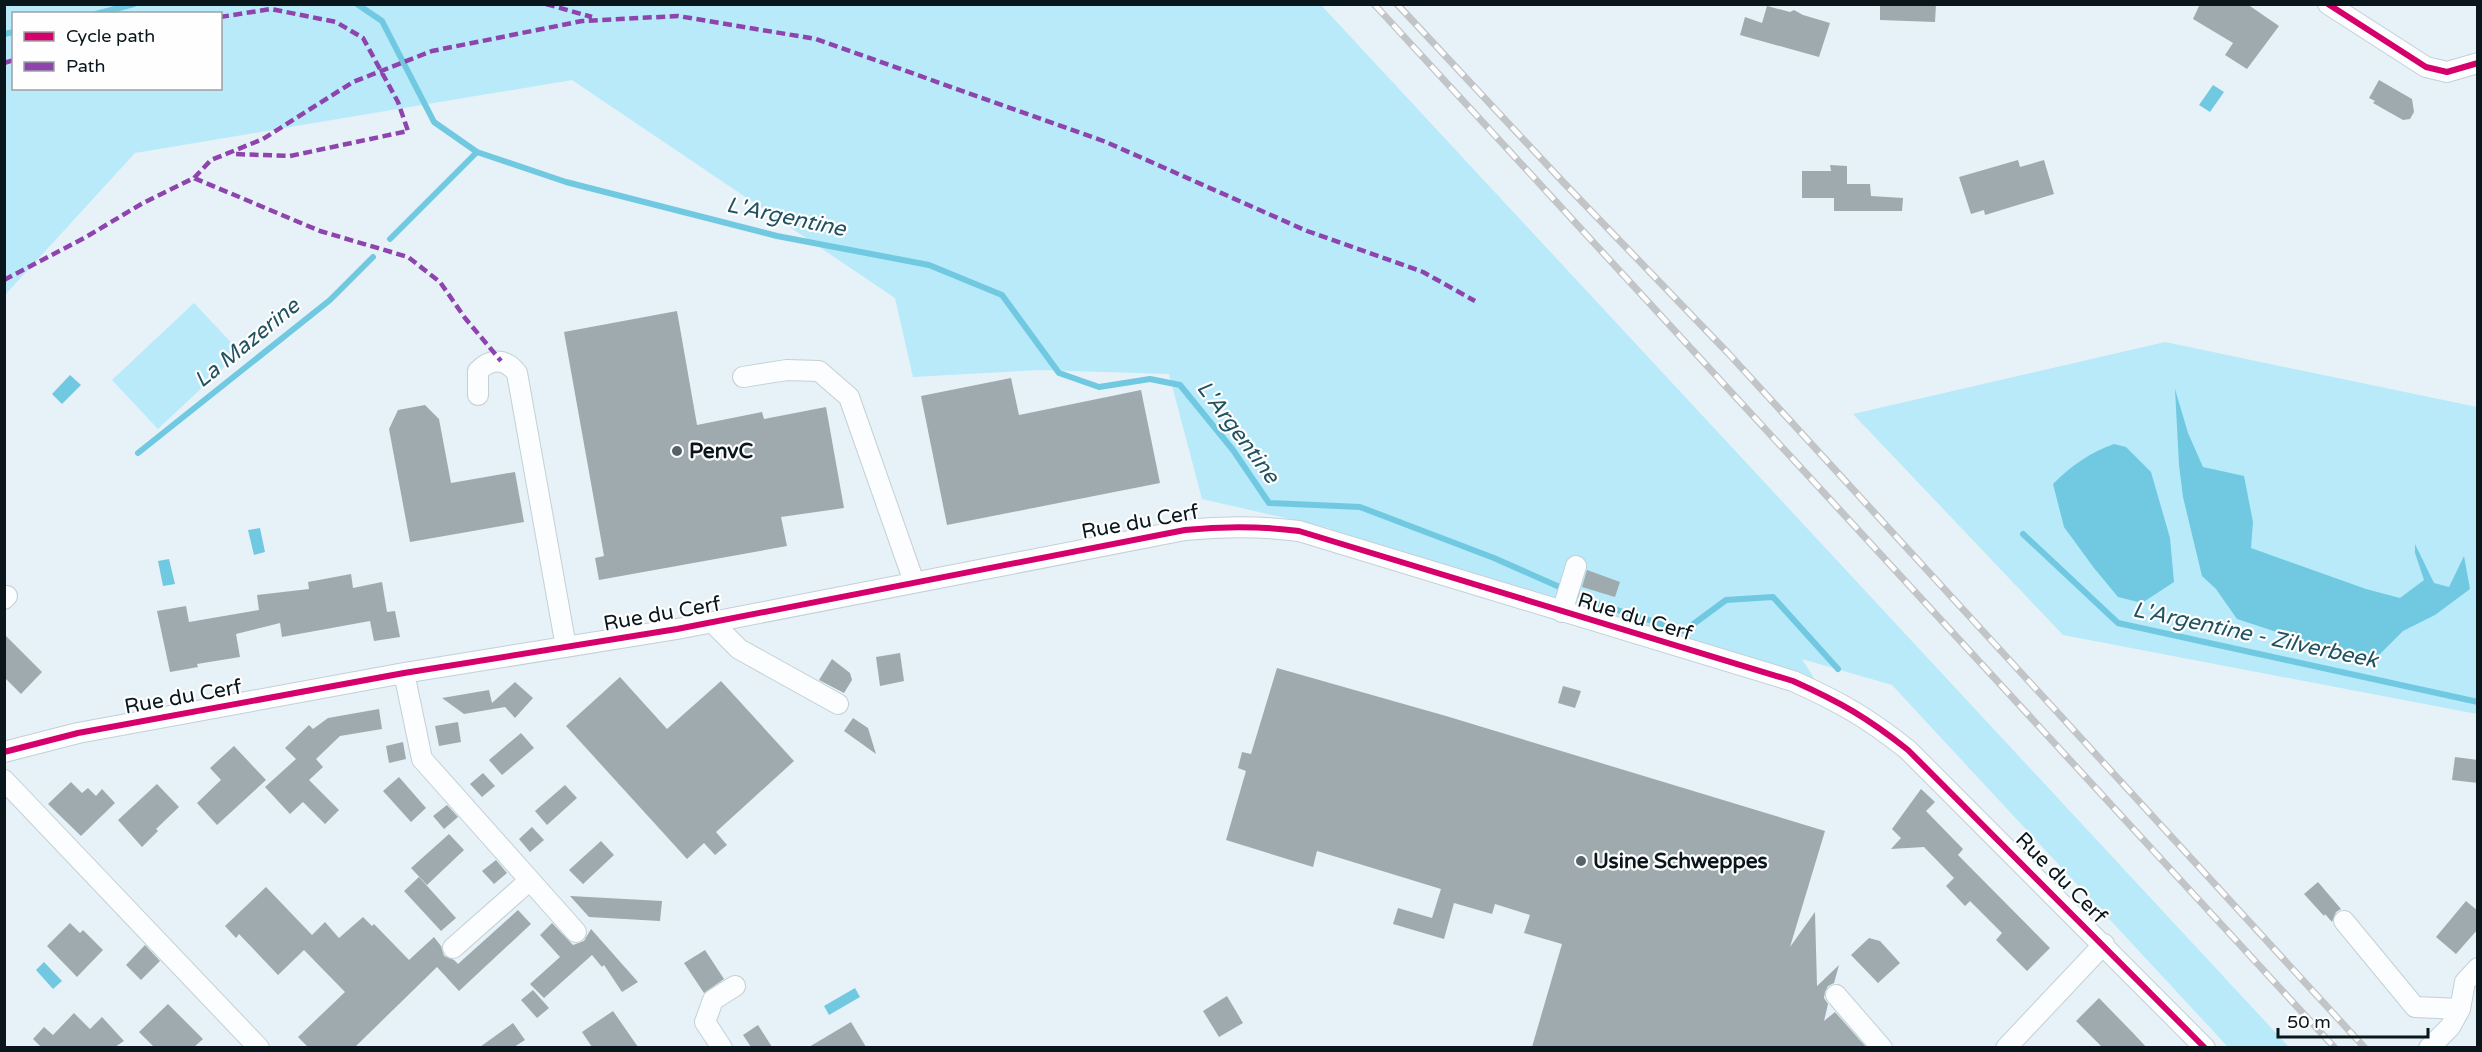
<svg xmlns="http://www.w3.org/2000/svg" width="2482" height="1052" font-family="'Varela Round',sans-serif">
<rect width="100%" height="100%" fill="#e6f2f7"/>
<!-- green -->
<path fill="#b8eafa" fill-rule="evenodd" d="M5,5H1321L2289,1047H2228L1892,685L1802,659L1817,683L1338,537L1329,528L1202,499L1169,374L1040,370L913,377L895,298L572,80L135,153L5,295ZM14,14H220V88H14Z
M194,303L240,352L158,429L112,380Z
M2165,342L2477,407V714L2063,635L1853,414Z"/>
<!-- water -->
<path fill="#70c9e1" d="M2213,85L2224,92L2210,112L2199,105Z
M70,375L81,385L62,404L52,394Z
M2175,389L2188,433L2203,467L2244,476L2253,522L2251,548L2366,589L2400,598L2424,580L2415,553V544L2434,583L2449,587L2464,556L2470,589L2435,615L2403,631L2376,658L2334,651L2237,619L2216,589L2202,576L2183,497L2179,465Z
M2114,444L2126,447L2151,472L2170,538L2174,582L2142,603L2118,597L2094,568L2064,527L2053,484C2071,466 2089,453 2114,444Z
M260,528L265,552L254,555L248,530Z
M169,559L175,584L163,586L158,561Z
M44,962L62,981L53,989L36,970Z
M855,988L860,997L829,1015L824,1006Z"/>
<g fill="none" stroke-linecap="round" stroke-linejoin="round">
<!-- stream -->
<path stroke="#70c9e1" stroke-width="6" d="M357,4L382,21L434,122L477,152L566,182L777,236L929,265L1002,295L1059,373L1099,387L1150,379L1180,385L1233,450L1269,503L1360,507L1494,558L1598,604L1684,631L1726,600L1773,597L1838,669
M96,14L134,4
M4,34L14,32
M390,239L477,152
M138,453L330,300L373,257
M2023,534L2118,623L2478,702"/>
</g>
<!-- building -->
<path fill="#9eaaae" d="M1880,4H1936L1935,22L1880,20Z
M2200,4H2247L2279,26L2247,69L2225,55L2233,43L2193,19Z
M1767,6L1790,12L1794,10L1803,15L1830,23L1819,57L1740,35L1745,17L1762,23Z
M2379,80L2412,99L2414,112L2410,119L2403,120L2373,103L2375,101L2369,98Z
M2018,160L2020,167L2044,160L2054,194L1985,215L1984,210L1971,214L1959,177Z
M1830,165L1847,166V184H1870L1871,196L1903,198L1902,211H1834V198H1802V171H1831Z
M677,311L697,425L762,412L764,419L826,407L844,508L781,517L787,546L599,580L595,558L604,556L564,332Z
M1011,378L1019,415L1141,390L1160,483L947,525L921,396Z
M425,405L439,419L451,483L515,472L524,522L410,542L389,429L398,410Z
M1587,570L1620,582L1615,597L1582,587Z
M351,574L353,588L382,582L387,612L395,611L400,637L374,641L370,621L282,637L280,623L236,634L240,657L197,664L198,667L170,672L157,611L186,606L189,622L259,610L257,595L309,589L308,582Z
M4,634L42,672L21,694L4,677Z
M900,653L904,681L880,686L876,657Z
M832,659L850,673L852,680L844,693L819,680Z
M1277,668L1446,716L1825,831L1790,947L1815,912L1817,986L1839,965L1834,983L1828,986L1825,992L1824,998L1828,1004L1824,1021L1835,1012L1866,1047H1532L1562,944L1524,933L1530,915L1495,904L1492,914L1454,903L1444,939L1393,924L1398,908L1432,918L1441,889L1317,851L1313,867L1226,840L1246,771L1238,768L1242,752L1251,754Z
M620,677L667,729L721,681L794,761L716,832L727,845L715,855L704,843L687,859L566,726Z
M515,682L533,698L515,718L505,707L464,714L442,698L489,690L492,703Z
M1563,686L1581,691L1575,708L1558,703Z
M379,709L382,729L340,736L316,759L323,767L309,780L339,810L325,824L303,802L290,814L265,787L296,759L285,748L309,725L313,729L328,718Z
M853,718L868,728L876,754L844,731Z
M458,722L461,742L439,746L435,726Z
M521,733L534,748L502,775L489,760Z
M403,742L406,759L389,763L386,746Z
M234,746L266,780L217,825L197,803L221,780L210,768Z
M2455,757L2478,760V783L2452,780Z
M483,773L495,786L482,797L470,784Z
M399,777L426,808L411,822L383,791Z
M71,782L82,793L88,788L96,796L102,789L115,803L81,836L48,804Z
M157,784L179,807L156,829L158,831L142,847L118,820Z
M565,785L577,798L547,825L535,811Z
M1921,789L1935,802L1926,811L1963,849L1958,855L2050,948L2027,971L1996,940L2002,933L1970,901L1965,906L1946,886L1954,878L1924,847L1891,849L1901,838L1892,829Z
M447,805L458,817L444,829L433,816Z
M532,827L544,840L530,852L519,839Z
M449,834L464,850L427,885L411,868Z
M601,841L614,855L583,884L569,870Z
M496,860L507,873L494,884L482,871Z
M419,877L456,918L441,931L404,891Z
M2318,882L2341,909L2336,912L2332,922L2325,914L2324,916L2304,894Z
M266,887L312,935L325,922L339,938L363,917L372,926L374,924L409,960L434,937L441,946L444,956L454,960L458,964L518,910L531,924L459,991L437,967L355,1047H308L298,1037L345,992L304,950L278,975L239,934L236,938L225,926Z
M570,896L662,901L660,921L589,917Z
M2466,901L2478,911V929L2456,954L2436,937Z
M70,923L80,933L83,930L103,950L77,977L47,946Z
M552,923L573,945L584,941L591,929L638,982L622,992L604,965L602,967L592,955L544,998L530,984L560,957L540,935Z
M1869,938L1880,941L1900,963L1878,983L1851,955Z
M145,945L160,961L141,980L126,965Z
M705,950L724,979L704,993L684,963Z
M533,990L549,1008L537,1018L521,1000Z
M1227,996L1243,1023L1219,1037L1203,1011Z
M2099,998L2134,1034L2146,1047H2102L2076,1021Z
M168,1004L203,1039L194,1047H154L139,1032Z
M613,1011L638,1047H592L582,1032Z
M74,1013L90,1029L102,1017L124,1041L115,1047H41L33,1039L44,1027L53,1035Z
M851,1022L866,1047H809Z
M513,1023L525,1040L514,1047H480Z
M758,1025L772,1047H751L743,1035Z"/>
<g fill="none" stroke-linecap="round" stroke-linejoin="round">
<!-- minor casing -->
<g stroke="#c4d0d5" stroke-width="22">
<path id="minor" d="M2328,4L2426,67L2447,72L2478,63
M743,377L787,370L819,371L849,397L914,582
M478,395V371C491,358 505,358 517,373L566,647
M4,599L7,596
M1562,612L1576,566
M712,622L739,649L838,704
M404,673L422,759L576,932
M4,752L78,733L404,673L677,629L1185,530C1224,526 1260,526 1299,531L1793,681C1840,702 1868,718 1908,750L2205,1048
M4,780L259,1048
M2344,921L2415,1007L2460,1009
M453,948L529,881
M1836,995L1882,1048
M722,1048L705,1022L713,1000L735,986
M2006,1048L2104,944
M2429,1048L2450,1027L2460,1009L2465,982L2478,968"/>
</g>
<!-- minor -->
<use href="#minor" stroke="#fbfdfe" stroke-width="20"/>
<!-- rail casing -->
<g stroke="#c1c5c7" stroke-width="7">
<path id="rail" d="M1374,4L2335,1048
M1397,4L1564,183L1728,353L2365,1048"/>
</g>
<!-- rail -->
<use href="#rail" stroke="#fefefe" stroke-width="4.5" stroke-dasharray="14" stroke-linecap="butt"/>
<!-- quiet -->
<path stroke="#8e44ad" stroke-width="4.5" stroke-dasharray="9 4.5" stroke-linecap="butt" d="M546,4L592,17
M220,17L271,9L336,22L363,38L398,102L408,131L290,156L233,154
M4,63L14,60
M194,178L211,160L263,139L353,82L432,51L582,21L678,16L816,39L1106,142L1307,231L1423,272L1475,301
M4,280L86,237L143,203L194,178L320,231L408,257L440,282L465,318L501,361"/>
<!-- cycleway casing -->
<g stroke="#fefefe" stroke-width="10">
<path id="cycleway" d="M2328,4L2426,67L2447,72L2478,63
M4,752L78,733L404,673L677,629L1185,530C1224,526 1260,526 1299,531L1793,681C1840,702 1868,718 1908,750L2205,1048"/>
</g>
<!-- cycleway -->
<use href="#cycleway" stroke="#d6006c" stroke-width="6"/>
</g>
<!-- markers -->
<g fill="#566368" stroke="#fefefe" stroke-width="2">
<circle cx="677" cy="451" r="6"/>
<circle cx="1581" cy="861" r="6"/>
</g>
<g text-anchor="middle" dominant-baseline="central" stroke-width="4.5" stroke-linejoin="round" paint-order="stroke">
<!-- poi labels -->
<g font-size="21" font-weight="bold" fill="#09161b" stroke="#fefefe" text-anchor="start">
<text x="689" y="451">PenvC</text>
<text x="1593" y="861">Usine Schweppes</text>
</g>
<!-- street labels -->
<g font-size="21" fill="#09161b" stroke="#fefefe">
<text transform="translate(1140 522) rotate(-10)">Rue du Cerf</text>
<text transform="translate(662 614) rotate(-10)">Rue du Cerf</text>
<text transform="translate(1635 617) rotate(17)">Rue du Cerf</text>
<text transform="translate(183 697) rotate(-10)">Rue du Cerf</text>
<text transform="translate(2061 878) rotate(45)">Rue du Cerf</text>
</g>
<!-- water labels -->
<g font-size="22" font-style="italic" fill="#215260" stroke="#fefefe">
<text transform="translate(786 217) rotate(12)">L'Argentine</text>
<text transform="translate(247 343) rotate(-39)">La Mazerine</text>
<text transform="translate(1238 432) rotate(53)">L'Argentine</text>
<text transform="translate(2255 635) rotate(12)">L'Argentine - Zilverbeek</text>
</g>
</g>
<!-- border -->
<rect width="2482" height="1052" fill="none" stroke="#09161b" stroke-width="12"/>
<!-- legend -->
<rect x="12" y="12" width="210" height="78" fill="#fefefe" stroke="#9ca1a3" stroke-width="1.5"/>
<rect x="24" y="32" width="30" height="9" fill="#d6006c" stroke="#9ca1a3" stroke-width="1.5"/>
<text x="66" y="42" font-size="18" fill="#09161b">Cycle path</text>
<rect x="24" y="62" width="30" height="9" fill="#8e44ad" stroke="#9ca1a3" stroke-width="1.5"/>
<text x="66" y="72" font-size="18" fill="#09161b">Path</text>
<!-- scale -->
<path d="M2278 1028v9h150v-9" fill="none" stroke="#09161b" stroke-width="3"/>
<text x="2287" y="1028" font-size="18" fill="#09161b" stroke="#fefefe" stroke-width="4.5" paint-order="stroke">50 m</text>
</svg>
